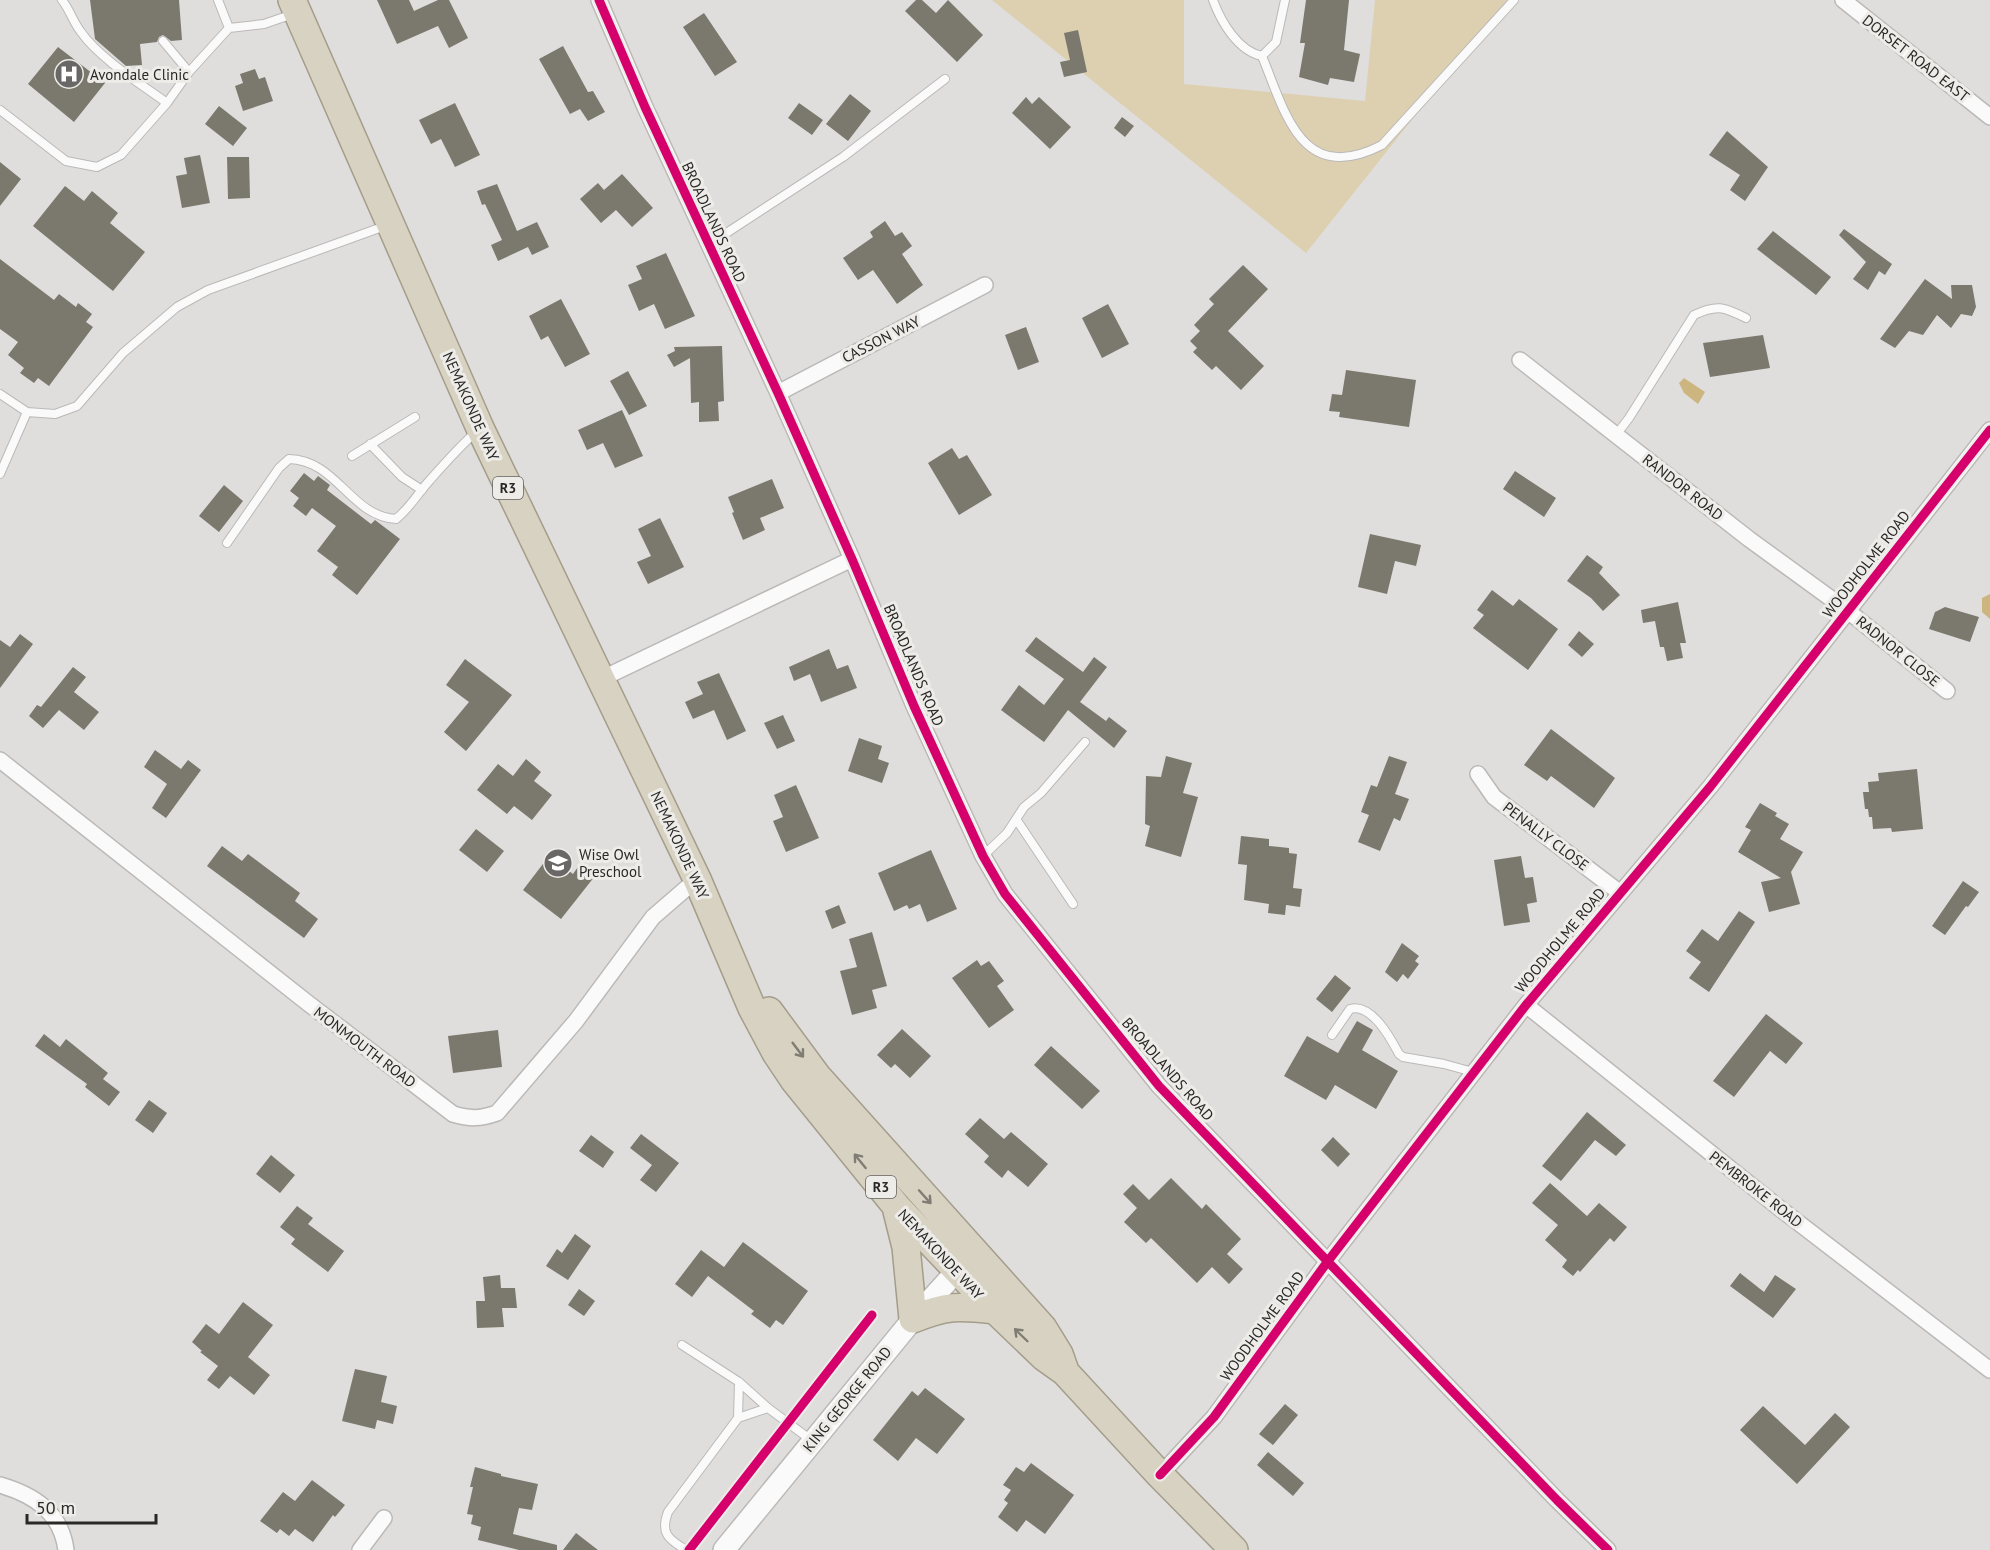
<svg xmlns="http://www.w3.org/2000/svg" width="1990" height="1550" font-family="'PT Sans',sans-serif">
<rect width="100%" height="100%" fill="#e0dedc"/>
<!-- green -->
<path fill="#ddd0b1" d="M992,0H1184V84L1365,101L1375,0H1507L1306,253Z"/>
<!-- water -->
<path fill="#ccb57f" d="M1684,378L1705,392L1698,404L1684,393L1679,383Z
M1990,594V619L1982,612V598Z"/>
<!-- building -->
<path fill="#7b786e" d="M90,0H179L182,40L171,41L163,35L159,37L157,42L140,44L142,65L126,66L95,39Z
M377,0H409L414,11L438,0H449L468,38L449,48L438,26L397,44Z
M916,0H922L936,13L948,0L983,35L957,62L905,11Z
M1306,0H1349L1344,50L1360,54L1354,82L1330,78L1328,85L1299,77L1305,43H1300Z
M704,13L737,62L715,76L683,27Z
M1078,30L1087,72L1064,77L1060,62L1070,60L1064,33Z
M563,46L588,92L593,91L605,112L588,121L580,109L570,114L539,59Z
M58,47L105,83L74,122L28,84Z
M255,69L259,79L265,77L273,101L243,111L235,86L243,83L240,74Z
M850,94L871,111L848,141L826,124Z
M1026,97L1032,104L1039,97L1071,127L1050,149L1012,113Z
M455,103L480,155L455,167L441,139L431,144L419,120Z
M799,103L823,120L812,135L788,118Z
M219,106L247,128L233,146L205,124Z
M1122,117L1134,126L1125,137L1114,128Z
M1727,131L1768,167L1745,201L1730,190L1740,175L1709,155Z
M200,155L210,203L182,208L176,176L187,174L184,158Z
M227,157H249L250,198L228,199Z
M0,162L21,179L0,206Z
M622,174L653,208L632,227L616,210L601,223L580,199L598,183L604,190Z
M497,184L517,231L537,222L549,247L532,255L528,247L498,261L491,245L502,240L485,204L482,205L477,191Z
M65,186L84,201L92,191L118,213L110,223L145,252L113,291L33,226Z
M885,221L895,236L902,232L912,246L902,254L923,285L897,304L873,270L858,280L843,258L873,237L870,232Z
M1844,229L1892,264L1885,275L1879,271L1868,290L1853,279L1866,262L1839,235Z
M1773,231L1831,277L1816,295L1757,249Z
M666,253L695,316L665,329L654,304L639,311L628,285L642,279L636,266Z
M0,259L54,300L59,294L76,307L78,303L92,314L86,322L93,327L49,386L38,378L34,383L20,373L24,368L8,355L18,342L0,329Z
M1243,265L1268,289L1228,331L1264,366L1241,390L1216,366L1212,370L1193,352L1197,348L1190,341L1200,331L1194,325L1214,304L1209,299Z
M1925,279L1952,299L1951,285H1972L1976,307L1972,316L1961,314L1951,328L1937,315L1923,335L1909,331L1895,348L1880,339Z
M561,299L590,354L565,367L548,336L541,340L529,316Z
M1108,304L1129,344L1102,358L1082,318Z
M1026,327L1039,362L1018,370L1005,335Z
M1763,335L1770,368L1710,377L1703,343Z
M722,346L724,401L718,402L719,421L699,422V402L691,403L690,358L674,367L667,355L675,351L674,347Z
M1346,370L1416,380L1409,427L1339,417L1340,412L1329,411L1332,394L1342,395Z
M628,371L647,406L629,415L610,381Z
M622,410L643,456L615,468L603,443L587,450L578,430Z
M952,448L959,459L967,455L992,495L959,515L928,463Z
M1515,471L1556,498L1544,517L1503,489Z
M304,473L314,481L318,476L330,485L327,490L371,524L375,520L400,539L357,595L332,575L338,567L317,551L336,526L312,508L306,516L293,506L299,498L290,491Z
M772,479L784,508L760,518L765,530L743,540L732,513L734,512L728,497Z
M224,485L243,501L219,532L199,516Z
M660,518L684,567L648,584L637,562L651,556L638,529Z
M1370,534L1421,545L1416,566L1395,561L1387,594L1358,587Z
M1587,555L1603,567L1599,573L1620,595L1603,611L1591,598L1567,581Z
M1492,590L1513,606L1519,599L1558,629L1528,670L1473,628L1484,615L1477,610Z
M1678,602L1686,643H1680L1683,658L1667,661L1664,647H1660L1655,621L1643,623L1641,610Z
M1945,607L1979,617L1970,642L1929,629L1935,612Z
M1579,631L1594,644L1582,657L1568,645Z
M20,634L33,644L0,688V640L10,647Z
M1036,637L1083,672L1094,657L1107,667L1080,702L1106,721L1109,717L1127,731L1114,748L1068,710L1044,742L1001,710L1019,685L1044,705L1064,679L1025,651Z
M829,649L837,669L848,665L857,688L821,702L810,674L794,681L789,667Z
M465,659L512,695L466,751L444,732L469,702L446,685Z
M73,667L86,677L74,692L99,712L84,730L59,710L43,728L29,716L37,705L41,707Z
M719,673L746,731L727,740L714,710L693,719L685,702L703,694L697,682Z
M783,715L795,741L777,749L764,723Z
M1551,729L1615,778L1594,808L1551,776L1547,781L1524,765Z
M859,738L882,746L878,759L889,763L882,783L848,771Z
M155,750L181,769L188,760L201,770L166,818L152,808L167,784L144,767Z
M1166,756L1192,763L1183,793L1198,797L1181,857L1145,846L1150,826L1145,824L1146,776L1161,777Z
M1389,756L1407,762L1395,794L1409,799L1400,821L1394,818L1380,851L1358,842L1369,815L1361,812L1371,785L1377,787Z
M526,759L541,772L534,781L552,795L532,820L514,806L507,814L477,790L498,764L513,776Z
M1917,769L1923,829L1892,832L1891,828L1873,829L1872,817H1869L1868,809H1865L1863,792H1869L1868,782L1879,781L1878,773Z
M796,785L819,838L786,852L773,821L783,817L774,795Z
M1760,803L1777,813L1775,816L1789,824L1780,839L1803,852L1791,872L1800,904L1769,912L1761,882L1781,878L1738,852L1751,830L1745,827Z
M476,829L504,851L487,872L459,850Z
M1241,836L1269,839V846L1289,848V853L1297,854L1293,888L1302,889L1300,907L1286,905L1285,915L1268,913L1269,904L1244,900L1247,865L1238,864Z
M222,846L242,861L248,854L300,893L295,901L318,919L304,938L207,866Z
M931,850L957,909L927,922L920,904L909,909L907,905L894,911L878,873Z
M549,856L573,874L580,864L595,876L561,919L523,890Z
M1521,856L1525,878L1533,877L1537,902L1527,904L1530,922L1504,926L1494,860Z
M1963,881L1979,892L1968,907L1966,906L1945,935L1932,926Z
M839,905L846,923L832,929L825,911Z
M1739,911L1755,922L1709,992L1689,978L1701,962L1686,951L1702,929L1718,941Z
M872,932L887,986L872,990L877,1008L852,1015L840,971L857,967L849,939Z
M1402,943L1419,956L1415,961L1419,964L1408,979L1403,974L1397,982L1385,972Z
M977,960L981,966L989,961L1004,981L997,986L1014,1010L989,1028L952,978Z
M1335,975L1351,988L1332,1012L1316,999Z
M1766,1014L1803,1043L1786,1064L1770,1051L1734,1097L1713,1081Z
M1357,1021L1373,1030L1362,1050L1398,1071L1376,1109L1335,1085L1326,1100L1284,1076L1307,1036L1338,1053Z
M902,1029L931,1056L910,1078L895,1064L891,1068L877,1055Z
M498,1030L502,1067L453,1073L448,1036Z
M44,1034L60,1047L66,1039L108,1073L103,1079L120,1092L109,1106L85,1087L87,1084L35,1046Z
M1051,1046L1100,1091L1082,1109L1034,1065Z
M149,1100L167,1113L153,1133L135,1120Z
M1587,1112L1626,1145L1616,1156L1595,1140L1561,1181L1542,1166Z
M980,1118L1004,1139L1011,1132L1048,1164L1028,1187L1008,1170L1002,1178L984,1162L989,1156L965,1134Z
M641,1134L679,1163L656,1192L640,1180L652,1165L630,1148Z
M591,1135L614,1152L603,1168L579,1151Z
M1333,1137L1350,1154L1338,1167L1321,1150Z
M271,1155L295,1175L280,1193L256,1174Z
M1171,1178L1202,1209L1206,1204L1241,1239L1227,1254L1243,1269L1229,1284L1212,1267L1197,1283L1151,1238L1146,1243L1124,1222L1137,1208L1123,1194L1133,1184L1149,1200Z
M1550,1183L1587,1216L1599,1203L1627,1227L1614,1242L1610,1238L1580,1272L1578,1270L1573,1276L1562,1267L1567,1260L1545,1240L1558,1225L1532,1203Z
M297,1206L313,1218L308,1224L344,1251L328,1272L291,1244L295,1239L280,1227Z
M575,1234L591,1246L568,1280L546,1266L557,1249L562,1253Z
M743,1242L808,1291L783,1325L776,1320L770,1328L751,1314L754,1311L708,1276L692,1297L675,1284L701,1250L724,1267Z
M1740,1273L1764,1292L1775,1275L1796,1289L1773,1318L1730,1286Z
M500,1275L501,1288H515L517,1308H502L504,1327L477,1328L476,1301H485L483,1277Z
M579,1289L595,1301L584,1316L568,1305Z
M243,1302L273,1325L248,1357L270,1375L254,1395L230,1376L219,1389L207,1380L218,1366L200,1352L202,1351L192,1342L206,1324L219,1334Z
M355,1369L387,1376L381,1402L397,1406L393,1424L377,1420L375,1429L342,1421Z
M925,1388L965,1419L937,1454L916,1438L898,1461L873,1440L912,1391L918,1396Z
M1285,1404L1298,1415L1273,1445L1259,1434Z
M1763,1406L1805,1445L1835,1413L1850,1427L1797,1484L1740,1430Z
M1268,1452L1304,1483L1293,1496L1257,1465Z
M1031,1463L1074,1495L1045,1534L1026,1520L1017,1532L998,1517L1008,1503L1004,1500L1011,1490L1003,1485L1016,1467L1024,1472Z
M475,1467L501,1474V1476L538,1484L532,1510L519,1508L513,1534L557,1545V1550H519L478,1540L481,1527L471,1524L473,1515L467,1514L473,1487H470Z
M312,1480L345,1505L335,1517L333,1515L313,1542L295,1529L289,1536L280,1529L277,1533L260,1521L283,1492L295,1501Z
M576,1533L598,1550H563Z"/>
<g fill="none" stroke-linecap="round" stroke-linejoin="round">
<!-- lane casing -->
<g stroke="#bbb9b8" stroke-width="10">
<path id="lane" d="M62,0C70,10 73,22 81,32C99,58 141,84 167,103
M218,0L229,28
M1213,0C1221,22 1238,51 1262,56
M163,41L189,72
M1262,56C1286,115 1302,186 1382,145L1514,0
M1262,56L1276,42L1285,0
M0,110L66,161L97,167L121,155L167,103L189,72L229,28L264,24L293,14
M708,245L843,157L945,79
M0,394L27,412L55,414L77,406L123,353L177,307L208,290L385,226
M1616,435L1629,418L1694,315C1717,304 1724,307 1746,318
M370,444L402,477L422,490
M352,456L415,417
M0,474L27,412
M227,543L279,468L289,459C337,460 350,516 396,519C410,508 418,493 430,480C445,463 460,446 477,431
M1016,819L1073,904
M983,856L1007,833L1024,807L1041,793L1085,742
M1332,1035L1350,1009C1372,1003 1391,1039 1399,1054L1403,1057L1444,1064L1473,1072
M682,1345L739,1382L768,1408L811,1440
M738,1418L739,1382
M686,1550C668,1539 660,1533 668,1512L738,1418L768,1408"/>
</g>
<!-- street casing -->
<g stroke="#bbb9b8" stroke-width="18">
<path id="street" d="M599,0L645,107L778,393L852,559L914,706L983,856L1005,894L1159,1086L1557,1500L1608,1550
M1843,0L1990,117
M1520,360L1749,539L1848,611L1947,691
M778,393L985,285
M601,679L852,559
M0,760L309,1004L453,1114C470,1119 480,1119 497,1113L576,1021L653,917L697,879
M1478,774L1494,797L1619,892
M1526,1005L1778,1207L1990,1370
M1160,1475L1214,1417L1328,1261L1526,1005L1710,787L1990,430
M0,1485C34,1495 61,1512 66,1550
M360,1550L384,1518"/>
</g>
<!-- secondary casing -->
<g stroke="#bbb9b8" stroke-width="24">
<path id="secondary" d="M724,1550L913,1319L966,1261"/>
</g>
<!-- highway casing -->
<g stroke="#a49d8b" stroke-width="30">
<path id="highway" d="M292,0L480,428L697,879L752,1008L776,1053L794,1080L896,1206L995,1310L1044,1357L1065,1372L1160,1475L1234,1550
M769,1011L817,1076L1043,1328L1059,1354L1064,1368
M897,1211L906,1247L913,1319C947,1305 958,1306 995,1310"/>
</g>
<!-- lane -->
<use href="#lane" stroke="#fafafa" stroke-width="8"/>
<!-- street -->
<use href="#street" stroke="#fafafa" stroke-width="15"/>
<!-- secondary -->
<use href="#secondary" stroke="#fafafa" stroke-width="21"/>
<!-- highway -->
<use href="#highway" stroke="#d8d2c2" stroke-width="27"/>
<!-- cycleway casing -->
<g stroke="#eeece8" stroke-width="13">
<path id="cycleway" d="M599,0L645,107L778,393L852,559L914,706L983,856L1005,894L1159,1086L1557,1500L1608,1550
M1160,1475L1214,1417L1328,1261L1526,1005L1710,787L1990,430
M689,1550L872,1315"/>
</g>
<!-- cycleway -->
<use href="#cycleway" stroke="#d6006c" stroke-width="9"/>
</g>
<!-- one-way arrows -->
<defs><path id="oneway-shaft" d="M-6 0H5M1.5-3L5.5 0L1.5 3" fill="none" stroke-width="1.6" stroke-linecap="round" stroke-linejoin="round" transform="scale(1.5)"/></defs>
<g stroke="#807d74">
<use href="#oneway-shaft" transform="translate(798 1050) rotate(53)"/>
<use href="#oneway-shaft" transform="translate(860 1161) rotate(-129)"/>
<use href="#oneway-shaft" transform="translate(925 1197) rotate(48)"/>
<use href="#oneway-shaft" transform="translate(1021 1335) rotate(-136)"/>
</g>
<!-- icons -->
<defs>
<g id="hospital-disc" transform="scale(1.5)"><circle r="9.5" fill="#696866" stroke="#eeece8"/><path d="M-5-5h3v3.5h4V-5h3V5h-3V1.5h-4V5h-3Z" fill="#fff"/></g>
<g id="school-disc" transform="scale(1.5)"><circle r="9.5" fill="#696866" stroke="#eeece8"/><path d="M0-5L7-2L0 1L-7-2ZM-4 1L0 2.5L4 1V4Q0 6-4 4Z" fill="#fff"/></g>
</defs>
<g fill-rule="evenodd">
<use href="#hospital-disc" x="69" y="74"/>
<use href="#school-disc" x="558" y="863"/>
</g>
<g text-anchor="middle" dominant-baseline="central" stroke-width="6" stroke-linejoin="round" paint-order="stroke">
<!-- shield labels -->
<g fill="#eeece8" stroke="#646361" stroke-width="1.5">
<rect x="493" y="477" width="30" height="22" rx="4.5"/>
<rect x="866" y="1176" width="30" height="22" rx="4.5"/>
</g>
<g font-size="14" font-weight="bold" fill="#292827">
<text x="508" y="488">R3</text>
<text x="881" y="1187">R3</text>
</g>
<!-- street labels -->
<g font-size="15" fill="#292827" stroke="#eeece8">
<text transform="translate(1916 58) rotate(38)">DORSET ROAD EAST</text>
<text transform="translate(714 222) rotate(65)">BROADLANDS ROAD</text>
<text transform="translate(881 339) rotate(-27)">CASSON WAY</text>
<text transform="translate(471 406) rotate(66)">NEMAKONDE WAY</text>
<text transform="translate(1683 487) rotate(38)">RANDOR ROAD</text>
<text transform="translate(1866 564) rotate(-52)">WOODHOLME ROAD</text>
<text transform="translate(1898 651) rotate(39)">RADNOR CLOSE</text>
<text transform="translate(914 665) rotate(67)">BROADLANDS ROAD</text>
<text transform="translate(1546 836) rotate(37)">PENALLY CLOSE</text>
<text transform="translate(680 845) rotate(65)">NEMAKONDE WAY</text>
<text transform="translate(1560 940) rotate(-50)">WOODHOLME ROAD</text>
<text transform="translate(365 1047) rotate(37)">MONMOUTH ROAD</text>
<text transform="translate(1168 1069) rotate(49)">BROADLANDS ROAD</text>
<text transform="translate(1756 1189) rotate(38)">PEMBROKE ROAD</text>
<text transform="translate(941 1254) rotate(47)">NEMAKONDE WAY</text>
<text transform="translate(1262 1326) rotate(-54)">WOODHOLME ROAD</text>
<text transform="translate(847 1399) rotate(-51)">KING GEORGE ROAD</text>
</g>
<!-- poi labels -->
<g font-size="15" fill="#292827" stroke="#eeece8" text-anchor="start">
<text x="90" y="74">Avondale Clinic</text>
<text x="579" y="854">Wise Owl<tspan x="579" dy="17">Preschool</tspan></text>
</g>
</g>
<!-- scale -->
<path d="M27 1514v9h129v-9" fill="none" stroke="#292827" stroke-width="3"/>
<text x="36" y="1514" font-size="18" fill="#292827" stroke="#eeece8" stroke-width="4.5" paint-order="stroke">50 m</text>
</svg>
